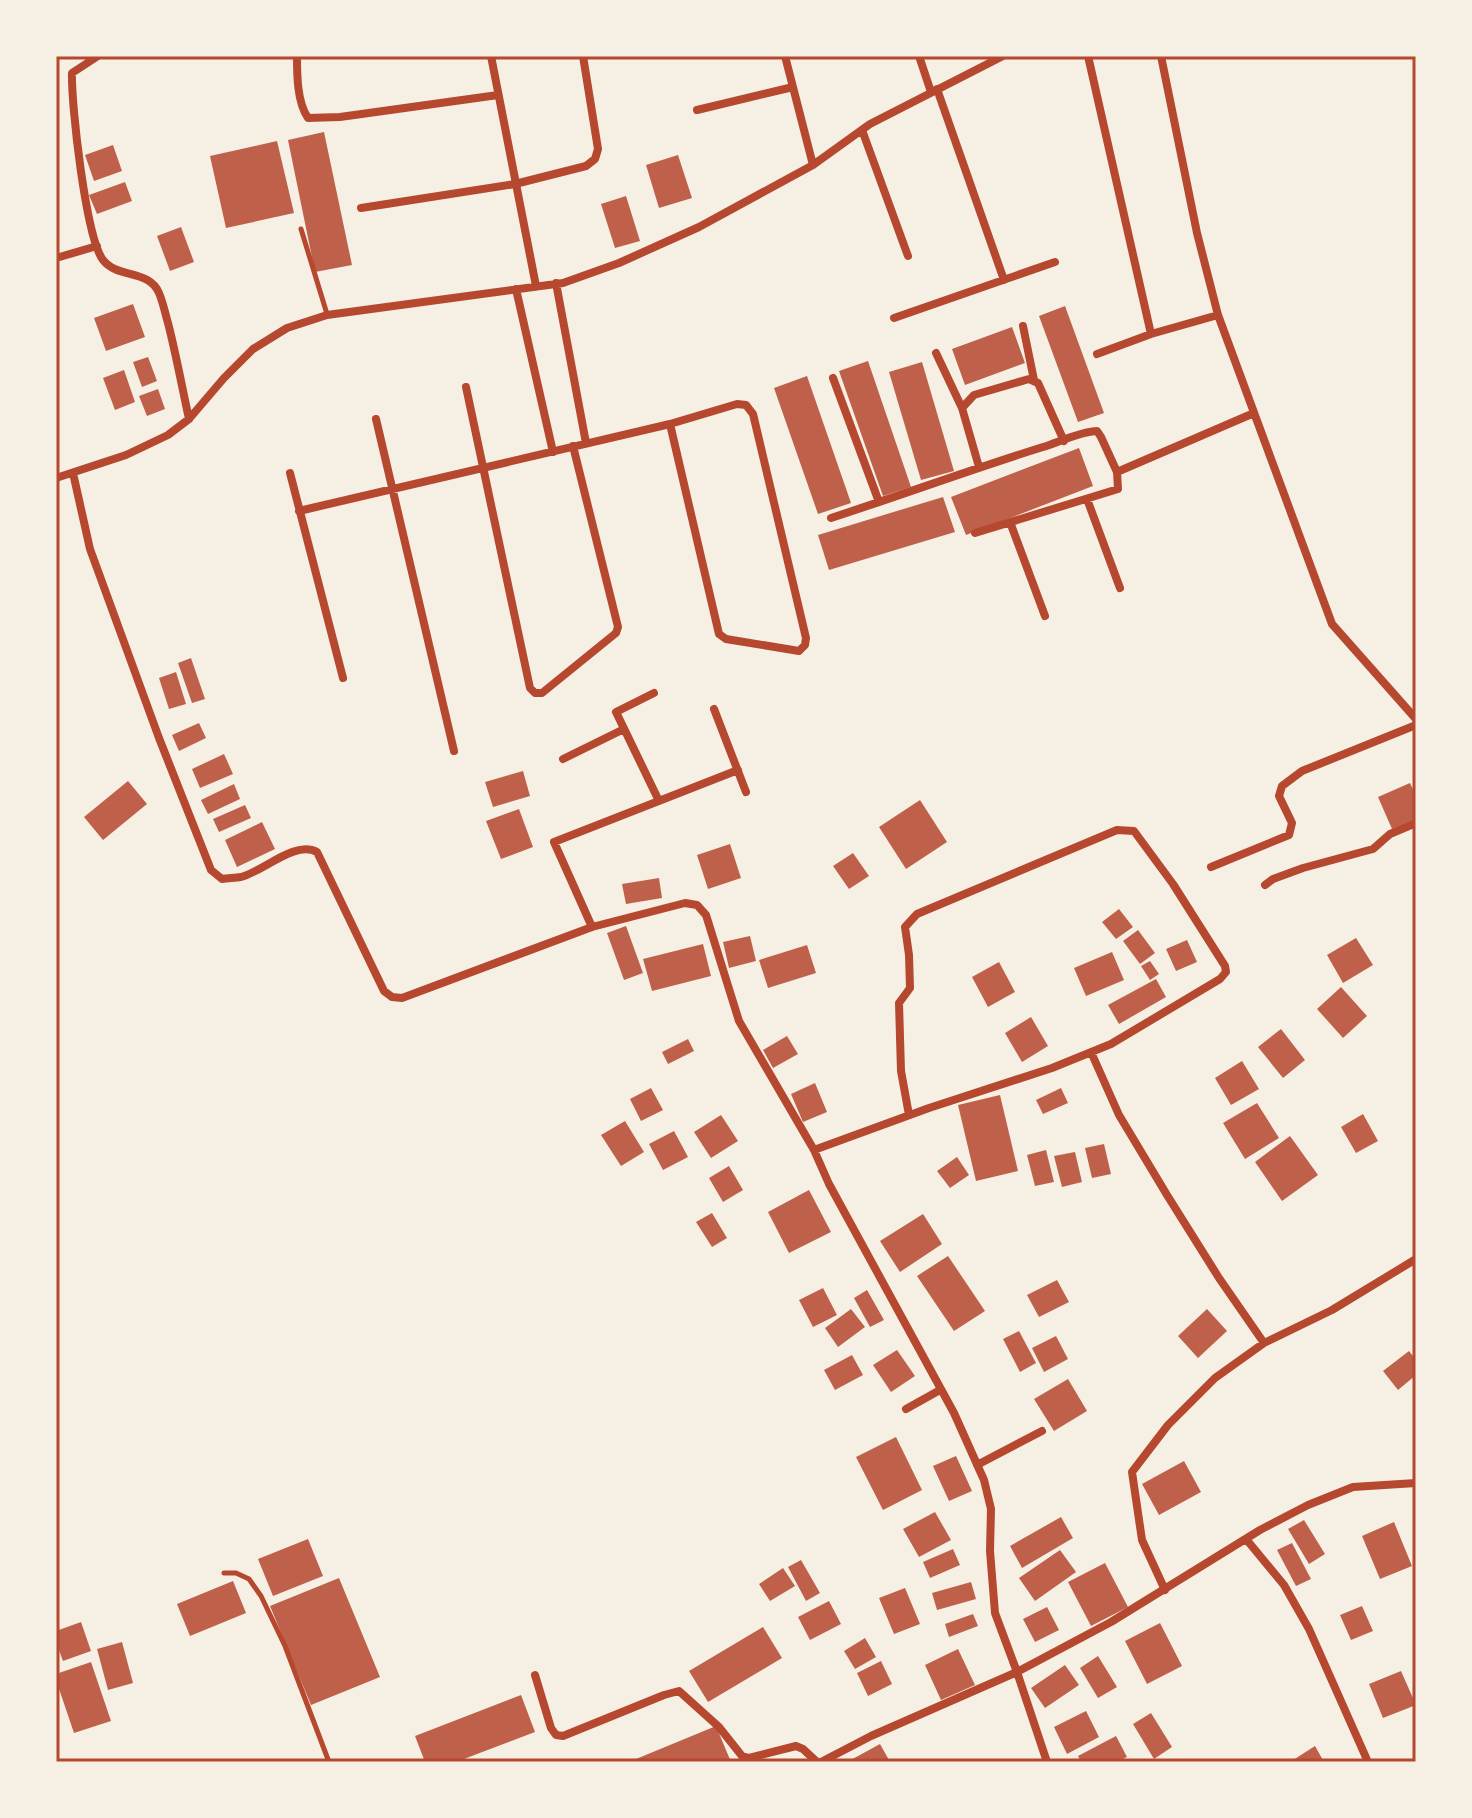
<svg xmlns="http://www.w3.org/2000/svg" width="1472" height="1818" font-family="Cabin,sans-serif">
<rect width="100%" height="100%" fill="#f6efe4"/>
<!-- building -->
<path fill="#bf614a" d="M324,132L352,265L315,272L288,140Z
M277,141L294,213L226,228L210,156Z
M113,145L122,171L94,181L85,155Z
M678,155L692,198L659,208L646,165Z
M125,182L132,201L97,214L89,195Z
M626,196L640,241L615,248L601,204Z
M181,227L194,262L170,271L157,236Z
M133,304L145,337L106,351L94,318Z
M1065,306L1104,413L1078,422L1039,316Z
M1012,327L1025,363L965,385L952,349Z
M148,357L157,381L142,387L133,362Z
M868,361L911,487L883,496L839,371Z
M922,362L954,471L921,480L889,372Z
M124,370L135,402L115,410L103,378Z
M807,376L851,503L818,514L774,388Z
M158,389L165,409L147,416L139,396Z
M1079,448L1093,486L966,535L951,497Z
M943,497L955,532L829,570L818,535Z
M191,658L205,699L192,703L178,663Z
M176,672L186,704L169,709L159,678Z
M199,723L206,738L179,751L172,735Z
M224,754L233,774L200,788L192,769Z
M523,771L530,796L493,807L485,782Z
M128,781L147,804L103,840L84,817Z
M1410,783L1416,796V819L1392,829L1378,797Z
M234,784L240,799L208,814L201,800Z
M920,800L947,842L906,869L879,827Z
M245,805L251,818L219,832L213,819Z
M519,809L533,847L501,859L486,821Z
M262,822L275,849L237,867L225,840Z
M730,844L741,878L708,889L697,855Z
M853,853L869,876L849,889L833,866Z
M659,878L662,898L626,904L622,884Z
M1119,909L1133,927L1116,939L1102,922Z
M626,926L643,973L624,980L607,933Z
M1138,930L1155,953L1140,964L1123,941Z
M750,936L756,961L729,968L723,942Z
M1356,938L1373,965L1343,983L1327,955Z
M1187,940L1197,962L1176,971L1166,949Z
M703,944L711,976L652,991L643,959Z
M807,945L816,973L768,988L759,960Z
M1112,952L1124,980L1086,996L1074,968Z
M1150,961L1159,974L1150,980L1141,966Z
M999,962L1015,992L988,1007L972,977Z
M1156,979L1166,997L1119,1024L1108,1005Z
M1341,987L1367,1016L1343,1038L1317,1009Z
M1031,1017L1048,1046L1022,1062L1005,1033Z
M1281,1029L1305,1060L1283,1078L1258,1047Z
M787,1036L798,1054L773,1068L763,1050Z
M688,1039L694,1051L668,1064L662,1052Z
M1242,1061L1259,1089L1231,1105L1215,1078Z
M815,1083L827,1112L803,1122L791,1094Z
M651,1088L663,1110L641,1121L630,1099Z
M1061,1088L1068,1103L1043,1114L1036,1100Z
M1000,1095L1018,1171L976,1181L958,1105Z
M1257,1103L1279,1138L1245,1159L1223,1123Z
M1363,1114L1378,1141L1356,1153L1341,1127Z
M721,1115L738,1141L711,1158L694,1132Z
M625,1121L644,1152L621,1166L601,1135Z
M674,1131L688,1157L663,1170L649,1144Z
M1290,1136L1318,1175L1282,1201L1255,1162Z
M1104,1144L1111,1174L1092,1178L1085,1148Z
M1046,1150L1054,1182L1035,1186L1027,1155Z
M1075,1152L1082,1182L1062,1187L1054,1156Z
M957,1157L969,1175L950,1188L937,1171Z
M729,1166L743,1190L723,1202L709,1178Z
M809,1190L831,1232L789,1253L768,1212Z
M712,1213L727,1238L712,1247L696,1222Z
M923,1214L942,1244L900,1272L880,1241Z
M948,1256L985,1311L954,1331L917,1276Z
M1057,1280L1069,1302L1039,1317L1027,1295Z
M823,1288L837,1315L813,1327L799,1300Z
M867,1290L884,1320L870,1327L854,1298Z
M851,1309L865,1327L838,1347L825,1328Z
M1207,1309L1227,1331L1198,1358L1178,1336Z
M1019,1331L1036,1363L1020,1372L1003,1339Z
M1056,1336L1068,1359L1044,1372L1032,1348Z
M897,1350L915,1376L891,1392L873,1365Z
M1409,1351L1416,1360V1375L1398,1390L1383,1371Z
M852,1355L863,1375L835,1390L824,1370Z
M1068,1379L1087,1411L1054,1431L1034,1399Z
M896,1437L922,1490L883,1510L856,1457Z
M956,1456L972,1491L949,1501L933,1466Z
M1184,1461L1201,1492L1159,1515L1142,1484Z
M935,1512L951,1540L919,1557L903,1529Z
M1061,1517L1073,1538L1022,1568L1010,1546Z
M1304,1520L1325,1554L1309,1564L1288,1529Z
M1394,1522L1412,1566L1380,1579L1362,1536Z
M308,1539L323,1576L273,1596L258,1559Z
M1292,1543L1311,1579L1296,1586L1277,1550Z
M953,1549L960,1565L930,1578L923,1562Z
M1060,1550L1076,1572L1035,1601L1019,1578Z
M801,1560L820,1593L806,1601L788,1567Z
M1105,1563L1128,1607L1091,1626L1068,1582Z
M783,1568L795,1586L770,1601L759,1584Z
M339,1578L380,1677L311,1705L270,1606Z
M233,1581L246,1613L190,1636L177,1604Z
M971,1582L976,1599L937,1610L932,1593Z
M905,1588L920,1624L894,1634L879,1598Z
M829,1601L841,1624L810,1640L798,1617Z
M1362,1606L1373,1631L1351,1640L1340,1615Z
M1047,1607L1059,1630L1035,1642L1023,1619Z
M973,1614L978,1626L949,1637L945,1624Z
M81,1622L91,1651L63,1661L56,1642V1631Z
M1160,1623L1182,1666L1147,1684L1125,1641Z
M763,1627L782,1658L708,1702L689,1671Z
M865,1638L876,1657L855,1669L844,1651Z
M122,1642L133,1683L108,1690L97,1649Z
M958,1649L975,1685L941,1700L925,1665Z
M1098,1656L1117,1687L1098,1698L1080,1668Z
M881,1661L892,1684L868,1696L857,1673Z
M91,1662L111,1721L74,1733L56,1680V1674Z
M1065,1665L1079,1685L1045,1708L1031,1688Z
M1401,1671L1416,1705L1383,1718L1369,1684Z
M521,1695L535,1732L456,1762H425L415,1736Z
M1086,1711L1099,1737L1067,1754L1054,1727Z
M1151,1713L1172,1747L1154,1759L1133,1724Z
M716,1726L731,1762H637L636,1759Z
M1116,1736L1127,1757L1116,1762H1081L1078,1756Z
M880,1744L889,1760L886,1762H847Z
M1315,1746L1324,1762H1290Z"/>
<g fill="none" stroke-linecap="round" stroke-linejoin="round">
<!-- service -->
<path stroke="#b5482f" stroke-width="5" d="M301,229L327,314
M224,1573H236L249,1579L261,1596L285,1646L329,1762"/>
<!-- minor -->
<path stroke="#b5482f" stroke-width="8" d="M98,56L72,73C71,104 86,238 103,260C118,279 149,269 159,293C163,302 165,313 168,323C176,354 182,387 189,419
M297,56C297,75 297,102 308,118L340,117L498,95
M491,56L536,286
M785,56L813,165
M919,56L931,92
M1088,56L1151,334L1218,315
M1161,56L1197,233L1218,315L1332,624L1416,719
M937,89L1004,280
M697,110L793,87
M862,130L908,256
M361,208L515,184L586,166L595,159L598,149L583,56
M56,258L97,246
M556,283L586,443
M516,289L553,452
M894,318L1055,262
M1023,326L1034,380
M936,353L962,408
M1097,354L1151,334
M833,378L879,502
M466,387L530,688L535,693H542L616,633L618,627L573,446
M376,419L454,751
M979,467L962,408L974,395L1029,379L1038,383L1064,441
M73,473L90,549L159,738L211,870L222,879C228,878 235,878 241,877C264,871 295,840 317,852L384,991L392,997L402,998L592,927L685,903L697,905L706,915L739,1021L814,1150L829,1184L954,1413L984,1480L991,1509L990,1551L995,1613L1017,1672L1047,1762
M290,473L343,678
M56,478L126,455L168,435L189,419L224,378L253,349L287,328L327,315L563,283L619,263L699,227L813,165L870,124L1003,56
M1087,499L1120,588
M299,511L670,424L737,404L746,405L753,414L806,638L805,645L799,651L726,639L719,634L670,424
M831,518C902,495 972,469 1043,447C1059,442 1082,431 1097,431L1101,437L1117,472L1254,413
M1010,522L1045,616
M975,533L1118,489L1117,472
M654,693L616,712L659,801
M714,709L746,792
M563,759L624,729
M1211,867L1289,835L1292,823L1279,796L1282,786L1302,771L1416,725
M1265,885L1273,879L1303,868L1373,849L1390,834L1416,823
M592,927L554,842L738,770
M1091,1052L1119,1115L1167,1195L1219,1278L1264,1343L1332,1310L1416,1259
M814,1150L929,1108L1052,1068L1111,1044L1220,979L1226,972L1225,966L1173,884L1134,831L1117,830L917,914L905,927L909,955L910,988L899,1003L901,1071L909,1115
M906,1409L940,1390
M977,1465L1042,1431
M1246,1539L1284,1585L1309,1629L1368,1762
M1165,1590L1142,1540L1132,1472L1168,1425L1215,1378L1264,1343
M535,1675L551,1728L556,1735L563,1736L664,1695L679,1691L719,1727L742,1756L749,1758L796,1746L803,1749L817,1762
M821,1762L871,1736L1017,1672L1111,1622L1260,1530L1308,1505L1353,1487L1416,1483"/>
</g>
<!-- border -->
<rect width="1472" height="1818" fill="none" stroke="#f6efe4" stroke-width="116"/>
<rect x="58" y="58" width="1356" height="1702" fill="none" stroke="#b5482f" stroke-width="3"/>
</svg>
